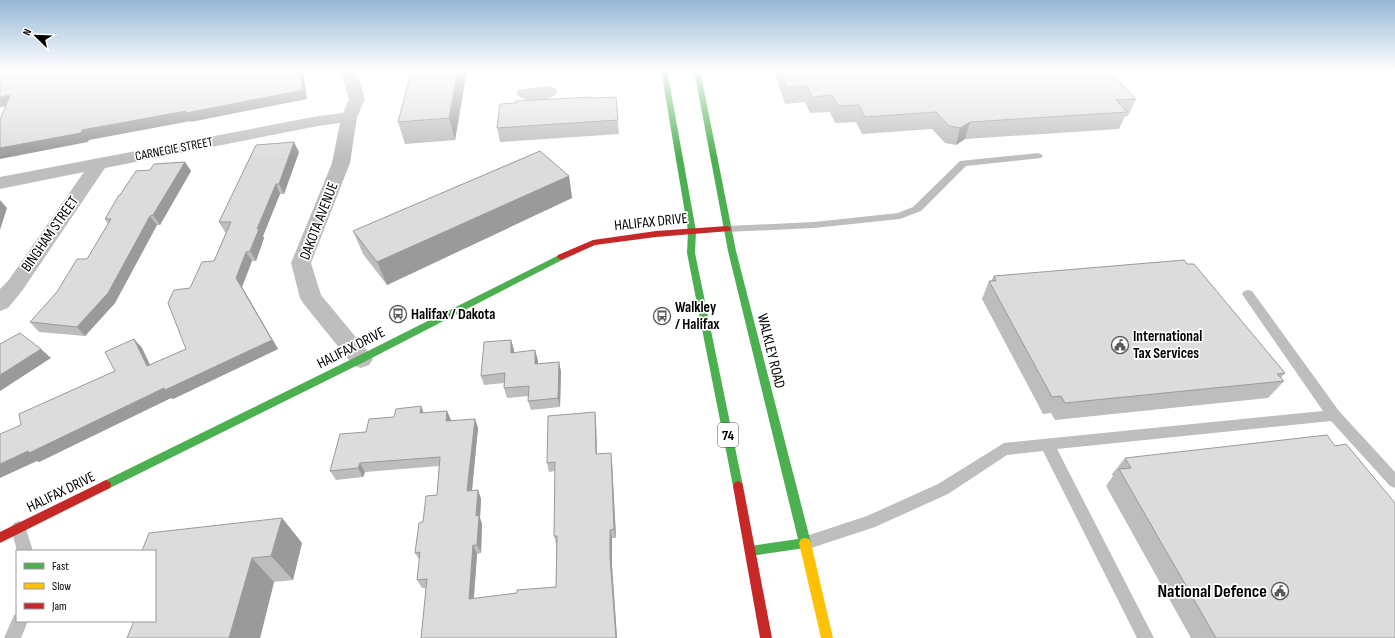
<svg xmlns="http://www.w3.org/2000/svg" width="1395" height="638" font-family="'Sofia Sans Condensed',sans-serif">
<rect width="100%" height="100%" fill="#fff"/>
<!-- water -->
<path fill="#bcbcbc" d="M546,86L556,88L557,92C555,95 553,97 550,98C540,101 522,103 516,93L518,90C526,88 536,88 546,86Z"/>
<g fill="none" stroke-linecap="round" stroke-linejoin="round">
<!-- lane -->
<path fill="#bebebe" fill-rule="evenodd" d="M1038,153L1041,154L1043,156L1041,158L966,166L921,211L900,219L814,228L727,232L723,231L722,229L723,227L727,226L814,222L898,213L913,207L960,161Z
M1248,290L1252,291L1339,411L1395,472V488L1390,486L1331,421L1057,449L1154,638H1137L1043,451L1007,455L948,494L875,527L805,550L800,548L797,543L800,538L867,516L938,484L1004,443L1323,411L1244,297L1242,294L1244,291Z
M19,521L24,523L33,551H17L11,528L14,523Z
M17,614V621H28L21,638H4L14,615Z"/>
<!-- street -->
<path fill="#bebebe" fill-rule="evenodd" d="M337,70H352L360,82L365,99L357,117L350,163L311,263L321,295L369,353L373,359L369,365L361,368L353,365L303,303L300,298L291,263L332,163L340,123L318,126L105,168L22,291L8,308L0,311V289L8,281L84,172L0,189V177L318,116L343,113L349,99L344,82Z"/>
<!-- fast -->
<path fill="#4caf50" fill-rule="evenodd" d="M661,70H667L696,231L695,253L743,486L742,489L738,491L734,489L733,486L687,253L688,231Z
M694,70H700L736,251L811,543L809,547L805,548L751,556L747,555L745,551L747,547L751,546L798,539L728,251Z
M561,254L564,255L565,257L564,259L364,362L110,488L106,490L102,488L101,485L102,482L358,356Z"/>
<!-- slow -->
<path fill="#ffc107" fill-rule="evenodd" d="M805,538L809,539L811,543L833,638H821L799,543L801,539Z"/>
<!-- jam -->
<path fill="#c62828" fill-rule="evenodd" d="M727,226L730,227L731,229L730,231L656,237L595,245L564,259L561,260L557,257L558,255L593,240L656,231Z
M106,480L110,482L111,485L110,488L0,543V532Z
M738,481L742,483L743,486L772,638H760L733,486L734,483Z"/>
</g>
<!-- wall -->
<path fill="#bdbdbd" d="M467,70L455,140L405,144L398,122Z
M506,70H569L507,73Z
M774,70H1108L1136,99L1128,116H1125L1119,129L965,139L956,145L945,143L932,129L862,134L856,122L835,123L830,112L810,113L805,102L785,104L774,72Z
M616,97L619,134L500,142L497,128L592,98Z
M299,152L284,194H280L263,236L264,238L256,261H252L242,287L278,349L173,399L171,398L39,462L37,461L21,425L115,371L134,339L142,348L150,365L186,349L190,288L214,261L226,232H225L219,222Z
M185,162L191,171L160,225H157L115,303L85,336L39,332L30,322L57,292L87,259L108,224L105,219L120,195L150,170Z
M569,176L572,198L387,285L363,254L353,231Z
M1187,264L1285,373L1281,378L1284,381L1268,398L1055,420L1051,413L1043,414L982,299L989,281H991L994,276Z
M511,340L514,350V353L538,360V364L561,371L560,407L531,410L528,401L529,396L507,398L504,388V383L484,385L481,376Z
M447,411L451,421L475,419L478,428L472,490H478L481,499L480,518L482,524L481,553L477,554L474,599L556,587V544L554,536L555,471L549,472L547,463L595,412L596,421L597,454L612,462L616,538H612V566L617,638H421L426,588H422L417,580L420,561L415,553L423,522L437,495L439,466L365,472L363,477L336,480L330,471L366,432L394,417Z
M1335,446L1395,638H1191L1106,486L1113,476L1112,474L1125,458Z
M282,518L302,543L293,580L274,582L260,638H127Z"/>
<!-- shaded-wall -->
<path fill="#9a9a9a" d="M300,70H303L307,99L191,122V121L89,140L88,142L0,159V148L82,130Z
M458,70H467L455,140L449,118Z
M10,95L17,104L0,107V97Z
M970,122L965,139L956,145L960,128Z
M294,142L299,152L284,194L279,184Z
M185,162L191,171L160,225L153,215Z
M569,176L572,198L387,285L377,262Z
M276,184L280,194L263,236L264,238L256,261L250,251L257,229Z
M0,200L7,208L0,230Z
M150,216L157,225L115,303L85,336L77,327Z
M246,252L252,261L242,287L278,349L173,399L171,398L39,462L37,461L0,478V464L164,388L236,278Z
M134,339L142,348L155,376L147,366Z
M511,340L514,350L513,363L511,353Z
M41,349L51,358L0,391V375Z
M535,350L538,360L537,374L535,364Z
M559,362L561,371L560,407L558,398Z
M421,406L425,416L420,413Z
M447,411L451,420L449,431L446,421Z
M595,412L596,421L597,463L596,454Z
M475,419L478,428L471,500L467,491Z
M611,453L612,462L616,538L614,529Z
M360,463L365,472L363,477L358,468Z
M478,490L481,499L480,518L482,524L481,553L477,545L476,516Z
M282,518L302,543L293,580L271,556Z
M610,530L612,538V566L617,638H616L610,557Z
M473,545L477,554L473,607L469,599Z
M252,558L274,582L260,638H229Z"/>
<!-- building -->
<path fill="#dcdcdc" stroke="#9a9a9a" d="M17,70H300L303,90L186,113V111L82,130L81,133L0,148V120L10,95L0,97V72Z
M412,70H458L449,118L398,122Z
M780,70H1108L1136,99L1116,100L1127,112L970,122L960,128L949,126L936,112L865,117L859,105L838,106L832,95L812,97L807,86L787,87Z
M592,97V98L616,97L618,120L497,128L500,104L516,103V101Z
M294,142L279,184H276L257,229H259L250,251L246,252L236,278L272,340L165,390L164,388L29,453L28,451L0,464V434L21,425L19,414L115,371L105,352L134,339L147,366L186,349L168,303L174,290L190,288L202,262L214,261L231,222H219L256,145Z
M540,151L569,176L377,262L353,231Z
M185,162L153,215L150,216L108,293L77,327L30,322L57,292L77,259H87L111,219H105L119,195H120L136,171L150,170L154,164Z
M1184,260L1187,264H1194L1285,373L1277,374L1284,381L1065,403L1061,396L1052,397L989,281H996L994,276Z
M20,333L41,349L0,375V344Z
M511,340V353L535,350V364L559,362L558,398L528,401L529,386L504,388L505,373L481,376L484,342Z
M421,406L420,413L447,411L446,421L475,419L467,491L478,490L476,516L479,515L477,545H473L469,599L517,593V590L556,587L557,536H554L555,462L547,463L548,416L595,412L596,454L611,453L614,529L610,530V557L616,638H421L427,579L417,580L420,552L415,553L419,523L423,522L426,496L437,495L440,457L360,463L358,468L330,471L340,434L366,432L369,419L394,417L396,409Z
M1327,435L1335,446L1346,444L1395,503V638H1216L1119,469L1131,468L1125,458Z
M282,518L271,556L252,558L229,638H127L134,621H155V551H142L149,533Z"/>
<!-- sky -->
<linearGradient id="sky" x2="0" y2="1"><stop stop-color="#96b7d6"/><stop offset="0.44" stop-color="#fff"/><stop offset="1" stop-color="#fff" stop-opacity="0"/></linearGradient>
<rect width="1395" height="159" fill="url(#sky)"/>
<!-- icons -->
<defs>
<g id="bus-ring" transform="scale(0.9)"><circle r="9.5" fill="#fff" stroke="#595959" stroke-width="1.5"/><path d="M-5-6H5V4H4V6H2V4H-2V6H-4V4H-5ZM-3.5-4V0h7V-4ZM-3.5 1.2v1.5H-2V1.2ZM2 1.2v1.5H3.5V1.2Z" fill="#595959"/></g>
<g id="civic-ring" transform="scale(0.9)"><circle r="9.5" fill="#fff" stroke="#595959" stroke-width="1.5"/><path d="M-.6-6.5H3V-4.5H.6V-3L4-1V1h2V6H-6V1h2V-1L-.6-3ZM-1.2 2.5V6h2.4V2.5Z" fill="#595959"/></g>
</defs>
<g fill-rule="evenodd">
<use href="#bus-ring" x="398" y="314"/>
<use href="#bus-ring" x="662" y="316"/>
<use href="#civic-ring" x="1120" y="345"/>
<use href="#civic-ring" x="1280" y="591"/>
</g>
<g text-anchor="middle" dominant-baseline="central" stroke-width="3.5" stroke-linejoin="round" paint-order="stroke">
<!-- far-street labels -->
<g font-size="13" fill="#000" stroke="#fff">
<text transform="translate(174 149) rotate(-11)">CARNEGIE STREET</text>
</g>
<!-- shield labels -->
<rect fill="#fff" stroke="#4c4c4c" stroke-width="1" x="718" y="423" width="20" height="24" rx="3"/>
<g font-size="14" font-weight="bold" fill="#000">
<text x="728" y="435">74</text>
</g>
<!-- street labels -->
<g font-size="15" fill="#000" stroke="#fff">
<text transform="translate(319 221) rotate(-69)">DAKOTA AVENUE</text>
<text transform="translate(651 222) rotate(-6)">HALIFAX DRIVE</text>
<text transform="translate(50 234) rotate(-55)">BINGHAM STREET</text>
<text transform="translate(351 348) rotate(-27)">HALIFAX DRIVE</text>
<text transform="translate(771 351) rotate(76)">WALKLEY ROAD</text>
<text transform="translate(61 492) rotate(-26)">HALIFAX DRIVE</text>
</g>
<!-- poi labels -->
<g font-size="15" font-weight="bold" fill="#000" stroke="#fff" text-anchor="start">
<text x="675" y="307">Walkley<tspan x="675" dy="17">/ Halifax</tspan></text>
<text x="411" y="314">Halifax / Dakota</text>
<text x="1133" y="336">International<tspan x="1133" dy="17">Tax Services</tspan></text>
</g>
<!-- near-poi labels -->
<g font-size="18" font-weight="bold" fill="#000" stroke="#fff" text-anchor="end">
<text x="1267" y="591">National Defence</text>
</g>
</g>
<!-- legend -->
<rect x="16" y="550" width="140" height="72" fill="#ffffff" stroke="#999999"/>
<rect x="24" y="563" width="20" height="6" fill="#4caf50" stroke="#999999"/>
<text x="52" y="570" font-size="12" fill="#000000">Fast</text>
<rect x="24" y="583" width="20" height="6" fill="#ffc107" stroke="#999999"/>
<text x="52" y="590" font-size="12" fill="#000000">Slow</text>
<rect x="24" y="603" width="20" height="6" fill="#c62828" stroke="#999999"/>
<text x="52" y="610" font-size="12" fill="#000000">Jam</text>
<!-- north arrow -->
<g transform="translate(36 36) rotate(293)" stroke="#ffffff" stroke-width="3" paint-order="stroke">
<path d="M0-3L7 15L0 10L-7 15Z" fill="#000000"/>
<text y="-6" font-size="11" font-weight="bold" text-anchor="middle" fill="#000000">N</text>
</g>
</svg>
